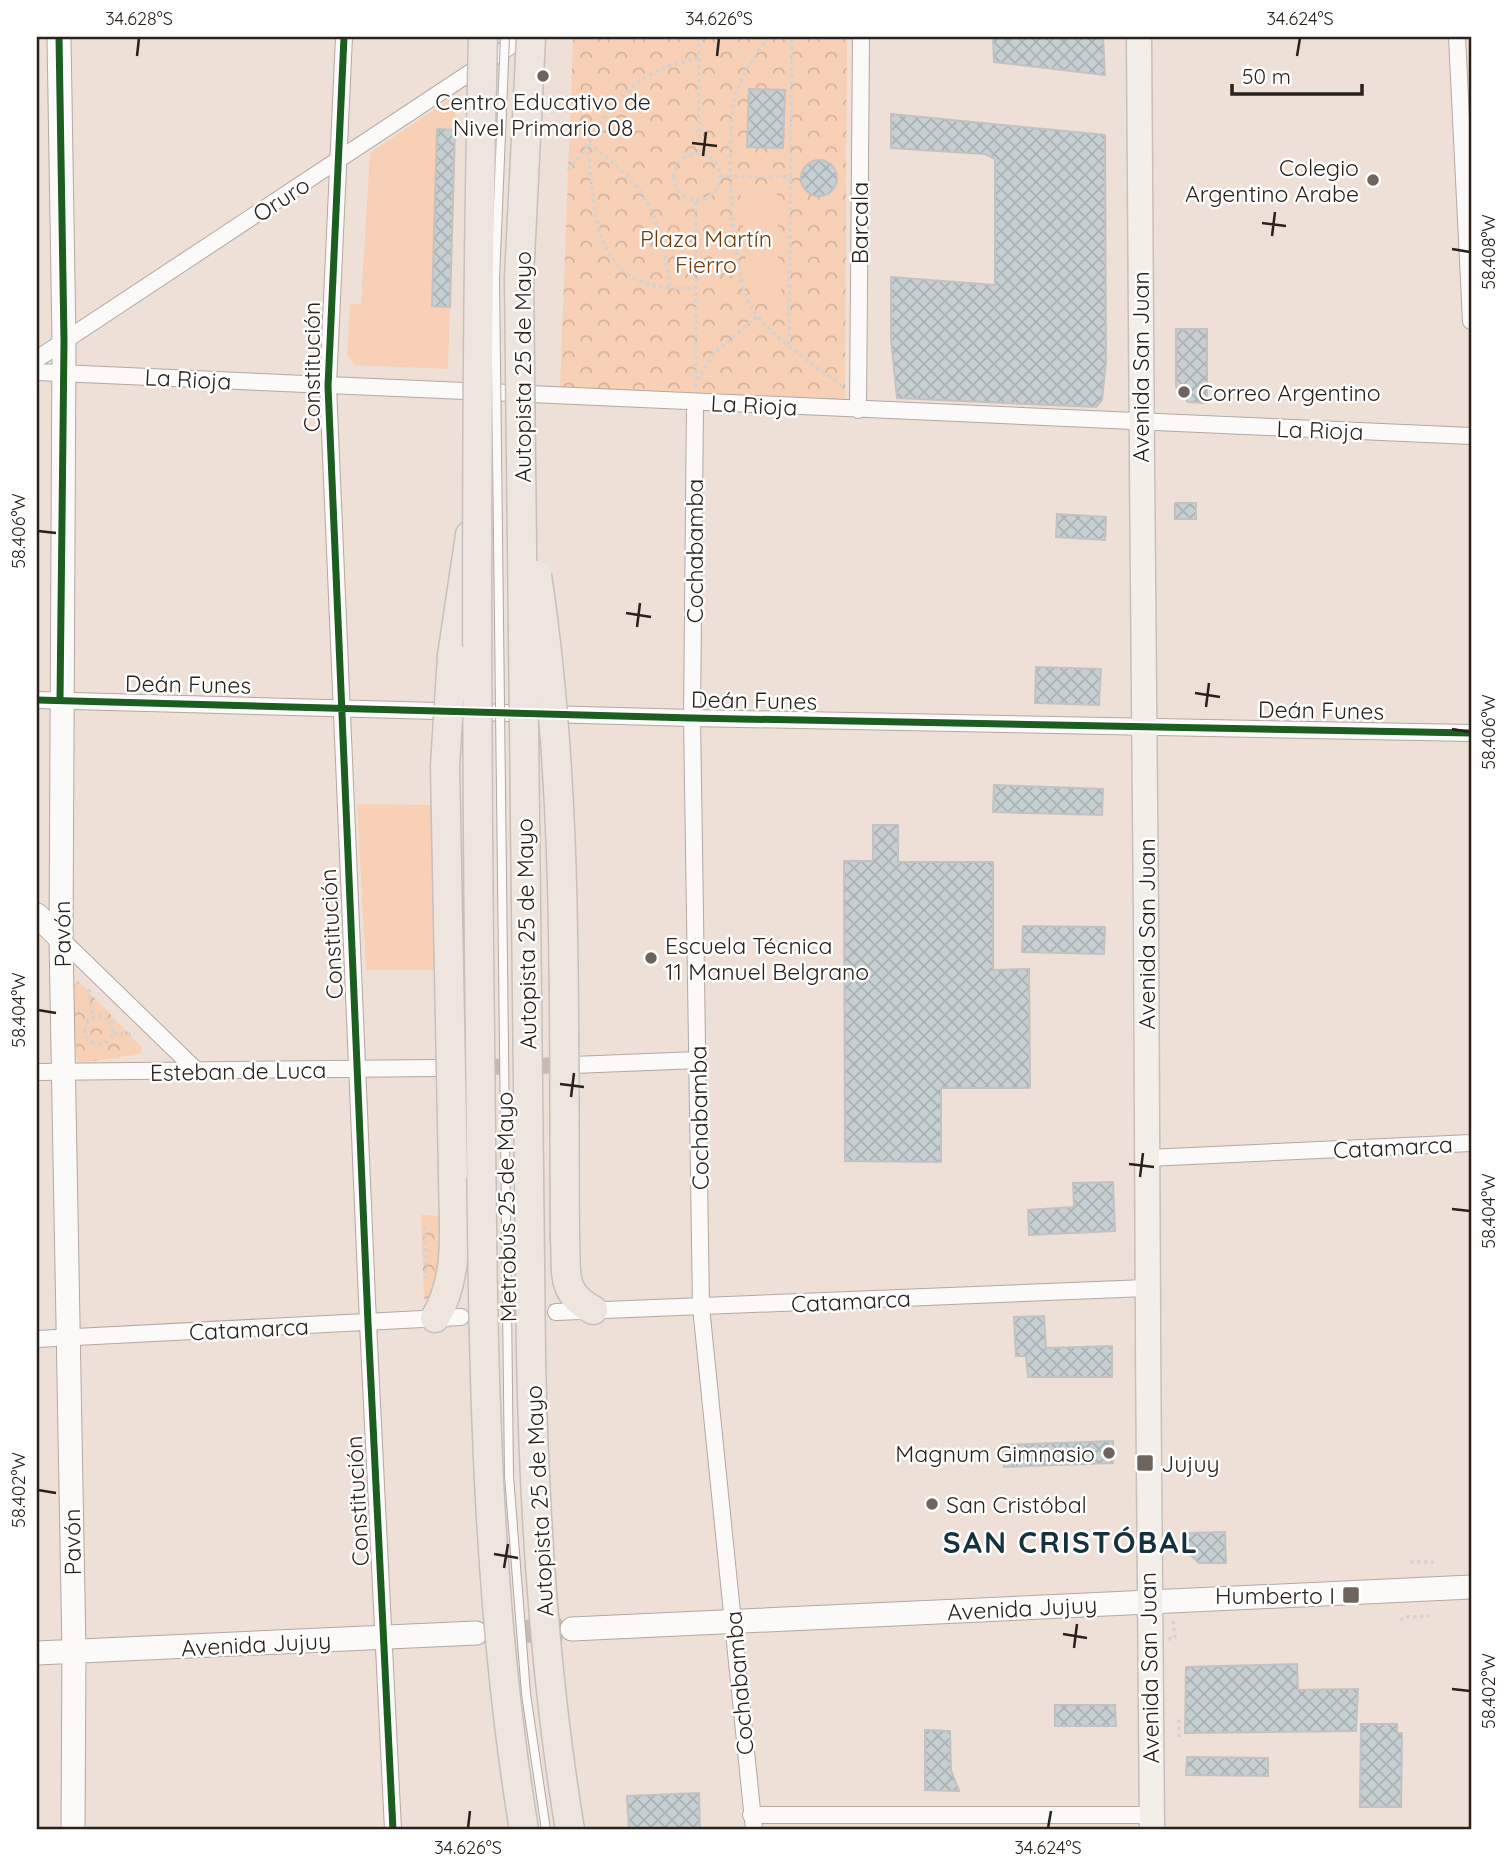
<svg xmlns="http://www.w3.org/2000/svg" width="1508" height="1867" font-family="Quicksand,sans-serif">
<defs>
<pattern id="park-crowns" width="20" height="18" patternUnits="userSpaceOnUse" patternTransform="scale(1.75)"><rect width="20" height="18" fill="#f7d0b6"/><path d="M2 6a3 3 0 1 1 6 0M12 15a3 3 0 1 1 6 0" fill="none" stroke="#d4b29c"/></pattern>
<pattern id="building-cross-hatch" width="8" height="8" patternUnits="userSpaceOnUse" patternTransform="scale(1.75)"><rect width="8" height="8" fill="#c6d0d2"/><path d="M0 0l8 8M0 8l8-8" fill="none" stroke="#aab2b4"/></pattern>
</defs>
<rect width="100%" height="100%" fill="#eee0d7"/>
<!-- park -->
<path fill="url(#park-crowns)" d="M573,37H847L845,403L560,389Z
M78,981L141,1046V1054L79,1063L76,1056L73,986Z
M421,1215L441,1216L444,1274L433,1298L424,1299Z"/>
<!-- pitch -->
<path fill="#f7d0b6" d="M456,95L448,369L355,365L347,354L350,304H361L370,153Z
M740,190L777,191L778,275L783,296L760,304L746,260Z
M357,804L439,805L438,970H366Z"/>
<!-- building -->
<path fill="url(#building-cross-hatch)" stroke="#c4c2c0" stroke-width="2" d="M993,37H1103L1105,75L994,62Z
M749,89L785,90L783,148L747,147Z
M891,114L1105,135L1106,361L1102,400L1096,407L897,398L891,340V277L995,285V159L985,154L891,148Z
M437,129L455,130L450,307L432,306Z
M801 178a18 18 0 1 1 36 0a18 18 0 1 1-36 0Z
M1176,329H1207V403L1188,402L1176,387Z
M1175,503H1196V519H1175Z
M1057,514L1106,517L1105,540L1056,537Z
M1036,667L1101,669L1099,705L1035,703Z
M994,785L1103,789L1102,815L993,812Z
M873,825H898V862H993V970L1029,969L1030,1088H941V1162L845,1161L844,861H873Z
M1023,926L1105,927L1104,954L1022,952Z
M1113,1182L1115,1231L1029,1235L1028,1210L1074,1207L1073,1183Z
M1044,1316L1046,1348L1112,1346V1377H1028L1026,1356H1016L1014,1317Z
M1113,1441V1463L1004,1467L1003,1445Z
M1225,1532L1226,1563H1199L1187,1552L1186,1533Z
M1297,1664L1298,1690L1358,1689L1356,1731L1185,1733L1186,1667Z
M1055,1705H1115L1116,1726H1055Z
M1361,1724H1397V1733H1402L1401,1807H1360Z
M925,1730L950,1731L951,1770L959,1791L925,1790Z
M1187,1757L1268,1758V1776L1186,1775Z
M699,1793L700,1830H629L627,1796Z"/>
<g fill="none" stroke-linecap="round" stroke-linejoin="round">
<!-- street-tunnel -->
<path stroke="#c7bab1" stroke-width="16" stroke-dasharray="16 8" stroke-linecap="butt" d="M444,1068L572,1065
M478,1316L556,1312"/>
<!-- secondary-tunnel -->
<path stroke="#c7bab1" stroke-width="23" stroke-dasharray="23 11" stroke-linecap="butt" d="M484,1633L562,1630"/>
<!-- street casing -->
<g stroke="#b3a8a2" stroke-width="18">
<path id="street" d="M344,37L328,386L368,1323L393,1830
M1457,37L1471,321
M37,359L524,37
M37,372L1471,436
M695,403L692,718L701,1307L754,1830
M858,410L861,37
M37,700L692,718L1471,733
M61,939L197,1071
M573,1065L698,1060
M37,1072L438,1068
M1148,1158L1471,1143
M556,1312L1146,1288
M37,1339L461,1317
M751,1815H1152"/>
</g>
<!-- secondary casing -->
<g stroke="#b3a8a2" stroke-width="25">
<path id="secondary" d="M59,37L64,341L61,939L74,1652L73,1830
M37,915L61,939
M572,1629L1471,1587
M37,1653L476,1633"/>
</g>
<!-- primary casing -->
<g stroke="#c6bfbb" stroke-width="27">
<path id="primary" d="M1139,37C1140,331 1144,626 1146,920C1148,1223 1148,1527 1152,1830"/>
</g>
<!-- highway casing -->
<g stroke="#c6bfbb" stroke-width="31">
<path id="highway" d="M452,656L470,535
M565,1239C567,1274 560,1292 593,1310
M435,1318C461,1275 453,1223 453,1174"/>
</g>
<!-- path -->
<path stroke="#d5d2cf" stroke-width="3.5" stroke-dasharray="3.5 3.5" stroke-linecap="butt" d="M699,37V154
M768,37C755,56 741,75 735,98C725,135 731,273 750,305C770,338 812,362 842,386
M588,144C595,223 593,295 696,288
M588,144C652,188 659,216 671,290
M674 177a23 23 0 1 1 46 0a23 23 0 1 1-46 0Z
M568,170C584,155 593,135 605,117C627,83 661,65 699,58
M720,176L791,177
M789,344L792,37
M697,380L715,352L758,316
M696,387V200
M89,989L92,1018
M85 1030a14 14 0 1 1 28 0a14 14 0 1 1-28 0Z
M113,1034H135
M425,1227L426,1278
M1410,1562H1434
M1400,1620L1405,1617L1430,1616
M1168,1639L1175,1638L1173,1621
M1179,1737V1716"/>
<!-- street -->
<use href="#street" stroke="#fcfaf9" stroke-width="16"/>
<!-- secondary -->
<use href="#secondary" stroke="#fcfaf9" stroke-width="23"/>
<!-- primary -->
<use href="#primary" stroke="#f4eee9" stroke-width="24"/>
<!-- highway -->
<use href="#highway" stroke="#eee5df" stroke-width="28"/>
<!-- lane-bridge casing -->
<g stroke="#b3a8a2" stroke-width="10" stroke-linecap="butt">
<path id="lane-bridge" d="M505,37L495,279L509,1476L526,1694L546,1830"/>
</g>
<!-- highway-bridge casing -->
<g stroke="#c6bfbb" stroke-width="31" stroke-linecap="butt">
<path id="highway-bridge" d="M483,37C475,371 476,704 480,1038C483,1303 481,1568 524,1830
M531,37L519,278L531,1354C534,1513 544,1673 570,1830
M537,575C570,795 563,1017 565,1239
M452,656L445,766L453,1174"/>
</g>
<!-- lane-bridge -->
<use href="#lane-bridge" stroke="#fcfaf9" stroke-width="8"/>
<!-- highway-bridge -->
<use href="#highway-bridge" stroke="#eee5df" stroke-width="28"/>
<!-- cycleway casing -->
<g stroke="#fff" stroke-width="11">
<path id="cycleway" d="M59,37L64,341L60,700
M344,37L328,386L368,1323L393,1830
M37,700L692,718L1471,733"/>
</g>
<!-- cycleway -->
<use href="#cycleway" stroke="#1b5e20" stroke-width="7"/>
</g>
<!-- ticks -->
<path fill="none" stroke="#2a211b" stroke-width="2.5" d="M137,56L139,38M717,56L719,38M1297,56L1300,38M692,143L717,146M703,156L706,132M1262,223L1286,226M1272,236L1275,212M1452,249L1470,252M38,531L56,533M626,613L651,617M637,627L640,603M1195,693L1220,697M1206,707L1209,683M1452,729L1470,732M38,1010L56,1013M560,1084L584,1087M571,1097L574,1073M1129,1164L1154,1167M1140,1177L1143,1153M1452,1209L1470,1211M38,1490L56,1493M494,1554L518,1558M504,1568L508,1544M1063,1634L1087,1638M1074,1648L1077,1624M1452,1689L1470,1691M468,1828L470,1811M1048,1828L1051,1811"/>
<!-- markers -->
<g fill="#6f645d" stroke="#fff" stroke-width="2.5">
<circle cx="543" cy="76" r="7"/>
<circle cx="1373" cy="180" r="7"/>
<circle cx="1184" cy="392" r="7"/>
<circle cx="651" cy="958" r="7"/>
<circle cx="1109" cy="1453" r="7"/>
<rect x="1136" y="1454" width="18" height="18" rx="3.5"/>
<circle cx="932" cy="1504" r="7"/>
<rect x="1342" y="1586" width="18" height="18" rx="3.5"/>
</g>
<g text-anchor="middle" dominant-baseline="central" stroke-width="5" stroke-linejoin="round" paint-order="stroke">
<!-- poi labels -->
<g font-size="23" fill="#2a211b" stroke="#fff" text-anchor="start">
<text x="543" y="101" text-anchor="middle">Centro Educativo de<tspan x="543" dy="26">Nivel Primario 08</tspan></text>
<text x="1359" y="167" text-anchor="end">Colegio<tspan x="1359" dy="26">Argentino Arabe</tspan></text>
<text x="1198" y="392">Correo Argentino</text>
<text x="665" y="945">Escuela Técnica<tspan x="665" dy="26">11 Manuel Belgrano</tspan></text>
<text x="1095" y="1453" text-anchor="end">Magnum Gimnasio</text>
<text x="1161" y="1463">Jujuy</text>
<text x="946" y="1504">San Cristóbal</text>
<text x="1335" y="1595" text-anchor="end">Humberto I</text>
</g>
<!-- street labels -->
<g font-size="23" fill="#2a211b" stroke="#fff">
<text transform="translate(281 199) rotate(-33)">Oruro</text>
<text transform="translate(859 223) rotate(-90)">Barcala</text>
<text transform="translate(311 367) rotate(-90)">Constitución</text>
<text transform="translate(522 367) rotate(-90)">Autopista 25 de Mayo</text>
<text transform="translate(1140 367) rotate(-90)">Avenida San Juan</text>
<text transform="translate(188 379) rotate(3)">La Rioja</text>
<text transform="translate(754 405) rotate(3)">La Rioja</text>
<text transform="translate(1320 430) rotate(2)">La Rioja</text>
<text transform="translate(694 551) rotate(-90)">Cochabamba</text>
<text transform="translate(188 684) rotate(1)">Deán Funes</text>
<text transform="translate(754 700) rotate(1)">Deán Funes</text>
<text transform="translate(1321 710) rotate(1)">Deán Funes</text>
<text transform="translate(62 934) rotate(-91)">Pavón</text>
<text transform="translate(331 934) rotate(-93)">Constitución</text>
<text transform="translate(526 934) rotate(-91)">Autopista 25 de Mayo</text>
<text transform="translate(1146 934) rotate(-90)">Avenida San Juan</text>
<text transform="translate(238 1071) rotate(-1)">Esteban de Luca</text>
<text transform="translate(699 1118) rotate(-91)">Cochabamba</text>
<text transform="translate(1393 1147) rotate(-3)">Catamarca</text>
<text transform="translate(506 1207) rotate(-91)">Metrobús 25 de Mayo</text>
<text transform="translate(851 1301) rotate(-3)">Catamarca</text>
<text transform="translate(249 1329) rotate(-3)">Catamarca</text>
<text transform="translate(357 1501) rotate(-93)">Constitución</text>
<text transform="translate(539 1501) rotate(-93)">Autopista 25 de Mayo</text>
<text transform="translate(72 1542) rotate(-91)">Pavón</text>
<text transform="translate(1022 1608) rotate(-3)">Avenida Jujuy</text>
<text transform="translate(256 1644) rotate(-3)">Avenida Jujuy</text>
<text transform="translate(1149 1668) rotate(-91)">Avenida San Juan</text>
<text transform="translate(739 1683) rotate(-95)">Cochabamba</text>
</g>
<!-- park labels -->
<g font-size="23" fill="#753b0b" stroke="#fff">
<text x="706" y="238">Plaza Martín<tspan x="706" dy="26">Fierro</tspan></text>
</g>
<!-- district labels -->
<g font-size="30" font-weight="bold" letter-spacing="2" fill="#14313c" stroke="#fff">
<text x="1071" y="1542">SAN CRISTÓBAL</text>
</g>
</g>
<!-- border -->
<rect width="1508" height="1867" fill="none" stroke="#ffffff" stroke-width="77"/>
<!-- scale -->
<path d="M1232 84v10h130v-10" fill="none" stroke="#2a211b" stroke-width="3.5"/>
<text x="1242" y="84" font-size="21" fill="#2a211b" stroke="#ffffff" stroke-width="5" paint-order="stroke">50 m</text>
<rect x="38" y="38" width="1432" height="1790" fill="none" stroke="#2a211b" stroke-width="2.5"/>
<g font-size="18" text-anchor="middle" fill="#2a211b">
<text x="139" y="25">34.628°S</text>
<text x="719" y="25">34.626°S</text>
<text x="1300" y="25">34.624°S</text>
<text transform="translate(1489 252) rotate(-90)" y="6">58.408°W</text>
<text transform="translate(19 531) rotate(-90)" y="6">58.406°W</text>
<text transform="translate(1489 732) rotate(-90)" y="6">58.406°W</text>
<text transform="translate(19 1010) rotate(-90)" y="6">58.404°W</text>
<text transform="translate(1489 1211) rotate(-90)" y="6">58.404°W</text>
<text transform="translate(19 1490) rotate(-90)" y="6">58.402°W</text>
<text transform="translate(1489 1691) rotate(-90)" y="6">58.402°W</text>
<text x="468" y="1854">34.626°S</text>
<text x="1048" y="1854">34.624°S</text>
</g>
</svg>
